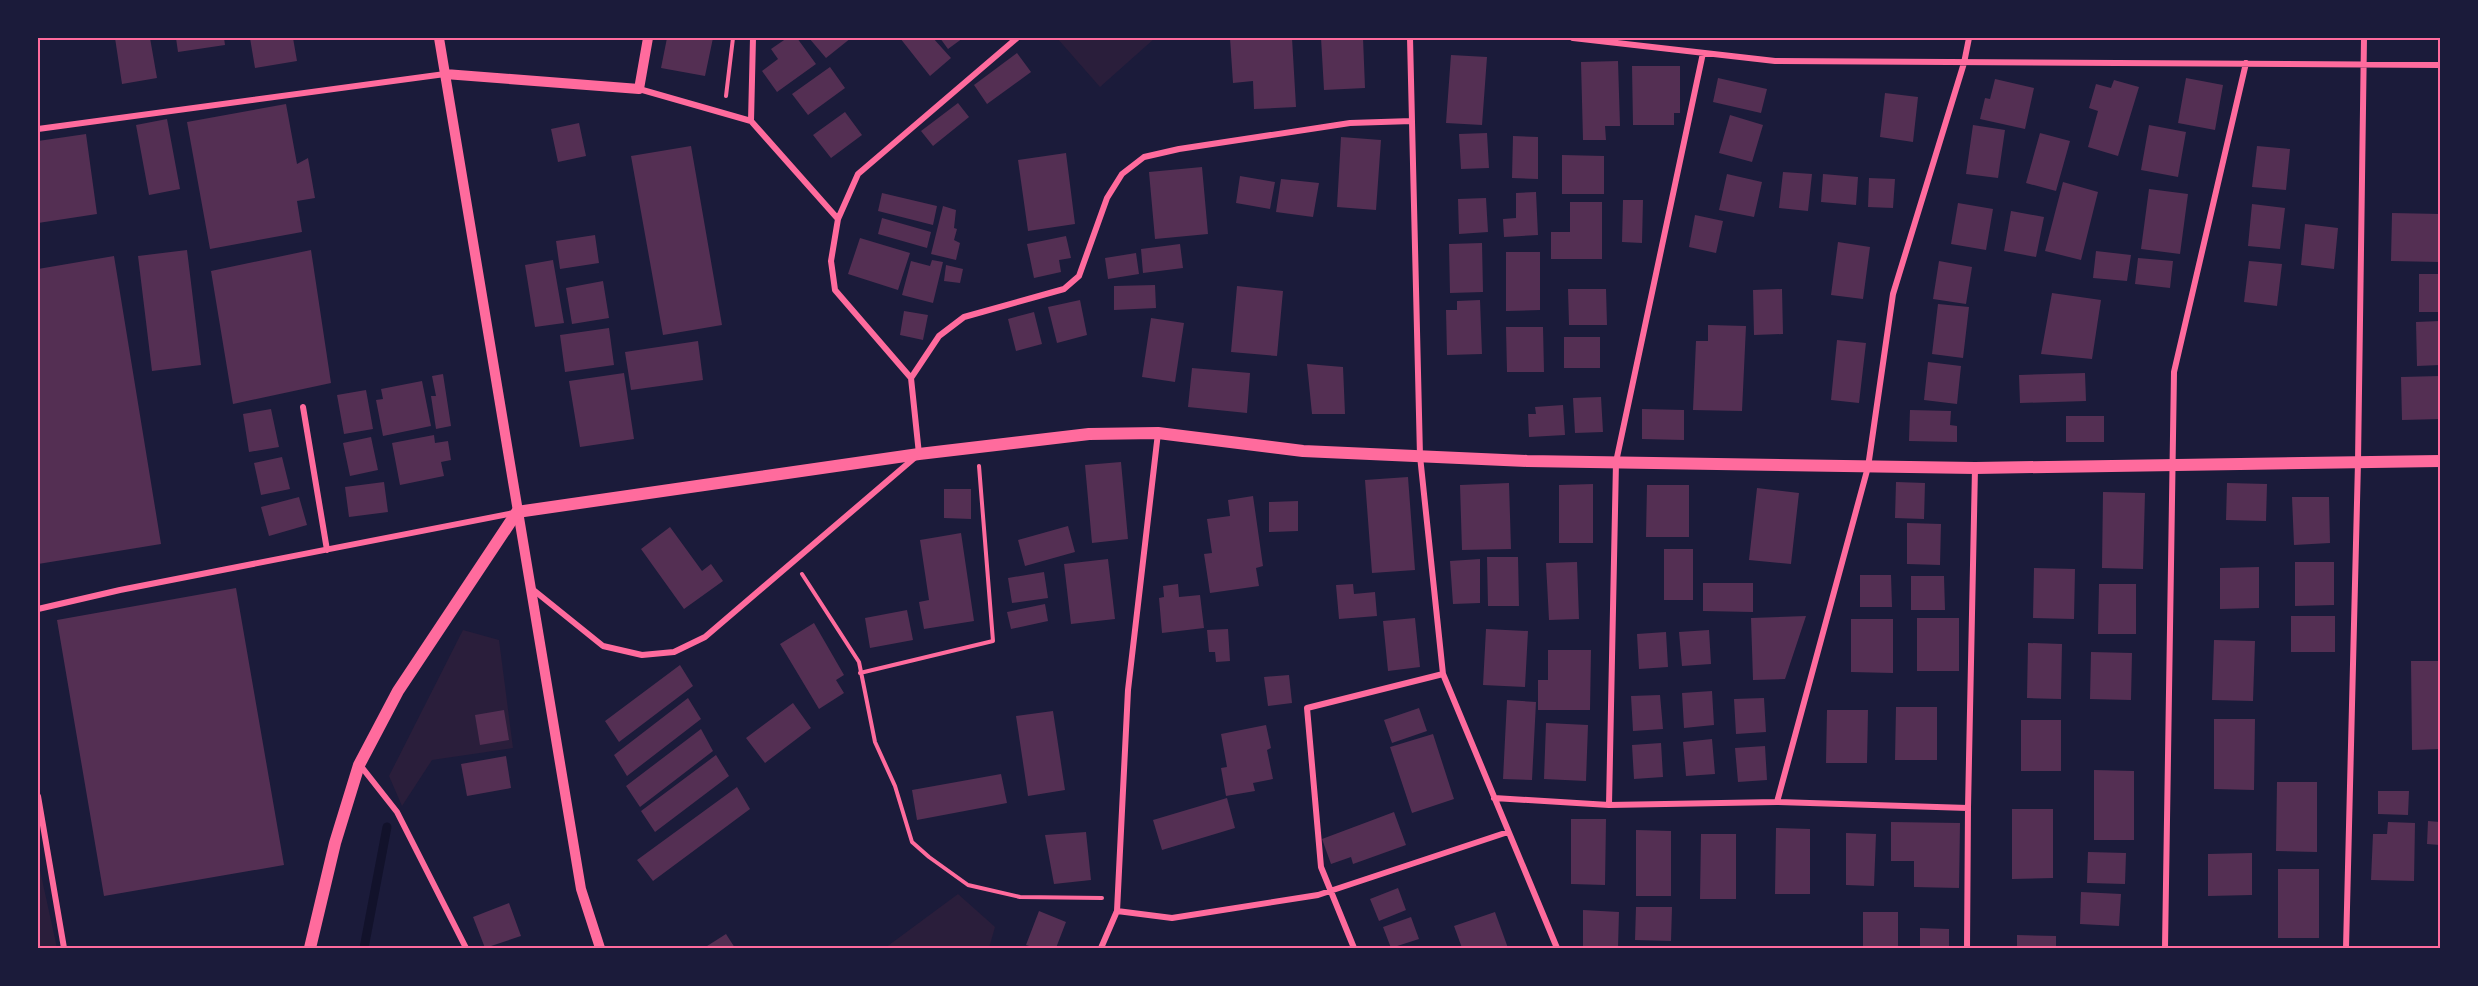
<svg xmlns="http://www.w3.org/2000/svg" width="2478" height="986" font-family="'Nunito Sans',sans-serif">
<rect width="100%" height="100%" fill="#1b1b3a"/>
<!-- green -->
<path fill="#2a1e3b" d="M1057,38H1155L1100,87Z
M463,630L499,640L513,748L432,760L402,806L389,776Z
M38,861L57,948H38Z
M958,894L995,927L989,948H885Z"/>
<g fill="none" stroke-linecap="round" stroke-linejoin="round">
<!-- stream -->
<path stroke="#12122b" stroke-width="9" d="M364,948L387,827"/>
</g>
<!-- building -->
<path fill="#542f53" d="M115,38H150L157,78L122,84Z
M176,38H224L225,45L178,52Z
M250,38H293L297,61L255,68Z
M667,38H713L705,76L661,68Z
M787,38H797L816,64L777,92L762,71L778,59L771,49Z
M809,38H851L826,58Z
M900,38H933L951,58L930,76Z
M940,38H963L948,49Z
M1230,38H1292L1296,107L1254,109L1253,81L1233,83Z
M1321,38H1363L1365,88L1324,90Z
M1017,53L1031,72L987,104L974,85Z
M1451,55L1487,57L1482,125L1446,123Z
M1618,61L1620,126H1605L1606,140H1583L1581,62Z
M1632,66H1680V113H1674V125H1633Z
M830,67L845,88L808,115L792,94Z
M1718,78L1767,89L1761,113L1713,102Z
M2186,78L2223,85L2215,130L2178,123Z
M1995,79L2034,88L2025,129L1980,119L1985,98L1990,99Z
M2114,80L2139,87L2118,156L2088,147L2098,111L2089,108L2096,84L2111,88Z
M1885,93L1918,97L1913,142L1880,137Z
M958,103L969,117L933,146L921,131Z
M286,104L297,164L308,158L315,198L297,201L302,232L210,249L187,122Z
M845,112L862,135L831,158L813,135Z
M1730,115L1763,125L1752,162L1719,153Z
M167,119L180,189L149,195L136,125Z
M579,123L586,156L558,162L551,129Z
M1973,125L2005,130L1998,178L1966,174Z
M2149,125L2186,132L2178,177L2141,170Z
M1487,133L1489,168L1461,169L1459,134Z
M2040,133L2070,141L2056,191L2026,183Z
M86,134L97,214L38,223V141Z
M1513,136L1538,137V179L1512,178Z
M1341,137L1381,140L1376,210L1337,207Z
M691,146L722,325L663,335L631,156Z
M2257,146L2290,149L2286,190L2252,187Z
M1066,153L1075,224L1028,231L1018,160Z
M1562,155L1604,156V194H1562Z
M1202,167L1208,234L1155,239L1149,172Z
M1783,172L1812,174L1808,211L1779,208Z
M1727,174L1762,182L1754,217L1719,210Z
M1823,174L1858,177L1856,205L1821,202Z
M1240,176L1275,182L1270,209L1236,203Z
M1869,178L1895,179L1893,208L1868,207Z
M1281,179L1319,183L1313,217L1276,212Z
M2063,182L2098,192L2081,260L2045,251Z
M2149,189L2188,194L2180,254L2141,249Z
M1536,192L1538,235L1504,237L1503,219L1516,218V193Z
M882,193L937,206L933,225L878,211Z
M1486,198L1488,232L1459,234L1458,199Z
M1623,200H1643L1642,243L1622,242Z
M1570,202H1602V259H1551V232H1570Z
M1958,203L1993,209L1986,250L1951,244Z
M2252,204L2285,208L2280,249L2248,246Z
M943,206L956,210L954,228L957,229L954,240L960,243L956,260L931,254Z
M2011,211L2044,217L2036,257L2004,251Z
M2392,213L2440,214V262L2391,261Z
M1695,215L1723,221L1716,253L1689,247Z
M882,218L931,232L927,248L878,234Z
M2305,224L2338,228L2334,269L2301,265Z
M595,235L599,263L560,269L556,241Z
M1066,236L1071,258L1059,260L1061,272L1034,278L1027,244Z
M860,238L910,253L898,290L848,274Z
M1838,242L1870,247L1863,299L1831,295Z
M1482,243L1483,292L1450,293L1449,244Z
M1180,244L1183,268L1143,273L1141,249Z
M187,250L201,365L152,371L138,256Z
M311,250L331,383L233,404L211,271Z
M2096,251L2131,255L2127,281L2093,278Z
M1506,252H1540V310L1506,311Z
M1136,253L1139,274L1108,279L1105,258Z
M114,256L161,544L38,564V269Z
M2138,258L2173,261L2170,288L2135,284Z
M553,260L564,323L535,327L525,265Z
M932,260L943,262L933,303L902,295L911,261L930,266Z
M1939,261L1972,267L1966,304L1933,299Z
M2249,261L2282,264L2277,306L2244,302Z
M946,265L963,269L960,283L944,281Z
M2419,274H2440V312H2419Z
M603,281L609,318L572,324L566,288Z
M1155,285L1156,308L1114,310V286Z
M1237,286L1283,291L1277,356L1231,352Z
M1568,289H1606L1607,325H1569Z
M1782,289L1783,334L1754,335L1753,290Z
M2052,293L2101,300L2092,359L2041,354Z
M1080,300L1087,335L1057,343L1048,307Z
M1480,300L1482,354L1447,355L1446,310H1457V301Z
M1938,304L1969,307L1963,358L1932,354Z
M904,311L928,315L923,340L900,335Z
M1034,312L1042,344L1016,351L1008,319Z
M1151,318L1184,323L1175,382L1142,377Z
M2440,321V365L2417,366L2416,322Z
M1708,325L1746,326L1742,411L1693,410L1696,341H1708Z
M1506,327H1543L1544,372H1507Z
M609,328L614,365L565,372L560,335Z
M1564,337H1600V368H1564Z
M1837,340L1866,343L1859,403L1831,400Z
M698,341L703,380L631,390L625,352Z
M1928,362L1961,366L1957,404L1924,400Z
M1307,364L1343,367L1345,414H1312Z
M1192,368L1250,373L1247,413L1188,407Z
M624,373L634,439L580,447L569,381Z
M2085,373L2086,401L2020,403L2019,375Z
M443,374L451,426L436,429L431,396H436L432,376Z
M2440,376V419L2402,420L2401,377Z
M422,381L431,426L383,436L376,400L383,399L381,389Z
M366,390L373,429L344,434L337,395Z
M1601,397L1603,432L1575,433L1573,398Z
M1563,405L1565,435L1529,437L1528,414H1536L1535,407Z
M271,409L279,447L249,452L243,414Z
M1642,409L1684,410V440L1642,439Z
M1910,410L1951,411L1950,425L1957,426V442L1909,441Z
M2066,416H2104V442H2066Z
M434,435L435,443L448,441L451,460L441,462L444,476L400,485L392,443Z
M371,437L378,470L350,476L343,443Z
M282,457L290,489L261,495L254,463Z
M1121,462L1128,539L1092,543L1085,465Z
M1408,477L1415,570L1372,573L1365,480Z
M384,482L388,512L349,517L345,487Z
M1896,482L1925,483L1924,519L1895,518Z
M1509,483L1511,549L1462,550L1460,485Z
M2227,483L2267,484L2266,521L2226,520Z
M1593,484V543H1559V485Z
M1647,485H1689V537H1646Z
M1757,488L1799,493L1791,564L1749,560Z
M944,489H971V519L944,518Z
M2103,492L2145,493L2143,569L2102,568Z
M1253,496L1263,566L1256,568L1259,586L1210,593L1204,554L1212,553L1207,519L1230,516L1228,500Z
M299,497L307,525L269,536L261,507Z
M2292,497H2329L2330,543L2294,545Z
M1298,501V531L1269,532V502Z
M1907,523L1941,524L1940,565L1907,564Z
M1068,526L1075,552L1025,566L1018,540Z
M670,527L702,571L711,564L723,581L684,609L641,549Z
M961,533L974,621L924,629L919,602L929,600L920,540Z
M1664,549H1693V600H1664Z
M1487,557H1518L1519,606H1488Z
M1108,559L1115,619L1071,624L1064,564Z
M1480,559V603L1453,604L1450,561Z
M1577,562L1579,619L1549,620L1546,563Z
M2295,562H2334V605L2295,606Z
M2259,567V608L2220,609V568Z
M2034,568L2075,569L2074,619L2033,618Z
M1044,572L1048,598L1012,603L1008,578Z
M1860,575H1891L1892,607H1860Z
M1911,576H1944L1945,610H1911Z
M1703,583H1753V612L1703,611Z
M1178,584L1179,597L1200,595L1204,628L1162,633L1159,598L1164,597L1163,586Z
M1353,584L1354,594L1375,592L1377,616L1339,619L1336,585Z
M2099,584H2136V634H2098Z
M236,588L284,865L104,896L57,620Z
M1045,604L1048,621L1011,629L1007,612Z
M907,610L913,640L870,648L865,618Z
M1806,616L1785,679L1753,680L1751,618Z
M2291,616H2335V652H2291Z
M1415,618L1420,667L1388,671L1383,621Z
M1917,618H1959V671H1917Z
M1851,619H1893V673L1851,672Z
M814,623L844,675L836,680L844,693L819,709L780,644Z
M1228,629L1230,661L1216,662L1215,652H1209L1207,630Z
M1486,629L1528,631L1525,687L1483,685Z
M1709,630L1711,664L1682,666L1679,632Z
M1666,632L1668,667L1639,669L1637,634Z
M2214,640L2255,641L2253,701L2212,700Z
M2028,643L2062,644L2061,699L2027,698Z
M1548,650H1591L1590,710H1538V680H1548Z
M2091,652L2132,653L2131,700L2090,699Z
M2411,661H2440V749L2412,750Z
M680,665L693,686L619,742L605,721Z
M1289,675L1292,703L1268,706L1264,677Z
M1712,691L1714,725L1684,728L1682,693Z
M1660,695L1663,729L1633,731L1631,696Z
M688,698L701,719L627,776L614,755Z
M1764,698L1766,732L1736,734L1734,699Z
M1507,700L1536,702L1532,780L1503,779Z
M793,703L811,728L765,763L746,738Z
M1896,707H1937V760H1895Z
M1419,708L1427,731L1392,743L1384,720Z
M504,710L509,740L480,745L475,715Z
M1827,710H1868L1867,763H1826Z
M1053,711L1065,790L1028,796L1016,716Z
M2214,719H2255L2254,790L2214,789Z
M2021,720H2061V771H2021Z
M1546,723L1588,725L1586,781L1544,779Z
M1266,725L1271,748L1267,750L1273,779L1253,783L1255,791L1226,796L1221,768L1227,767L1221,734Z
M701,729L713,751L640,807L626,786Z
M1433,734L1454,799L1412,813L1390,747Z
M1712,739L1715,774L1686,776L1683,742Z
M1661,743L1663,777L1634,779L1632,745Z
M1765,746L1767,780L1738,782L1735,748Z
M716,755L729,776L655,832L641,811Z
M506,756L511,788L467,796L461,764Z
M2094,770L2134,771V840H2094Z
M1001,774L1007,803L917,820L912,790Z
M2277,782H2317V852L2276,851Z
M737,787L750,809L653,881L637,860Z
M2378,791H2409L2408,815L2378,814Z
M1227,798L1235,828L1162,850L1153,820Z
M2012,809H2053V878L2012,879Z
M1394,812L1406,845L1353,864L1351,857L1331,864L1322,839Z
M1571,819H1606L1605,885L1571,884Z
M2428,821L2440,822V845L2427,844Z
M1891,822L1960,823L1959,888L1914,887V861H1891Z
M2388,822L2415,823L2414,881L2371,880L2373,834H2387Z
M1776,828L1810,829V894H1775Z
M1636,830L1671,831V896H1636Z
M1086,832L1091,880L1054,884L1045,835Z
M1846,833L1876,834L1874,886L1846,885Z
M1701,834H1736V899H1700Z
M2088,852L2126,853L2125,884L2087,883Z
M2252,853V895L2208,896V854Z
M2278,869H2319V938H2278Z
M1398,888L1406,910L1379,921L1370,899Z
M2081,892L2121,894L2119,926L2080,924Z
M509,903L521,936L485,948L473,917Z
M1636,907H1672L1671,941L1635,940Z
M1583,910L1619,912L1618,948H1583Z
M1039,911L1066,922L1056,948H1036L1026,945Z
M1495,912L1508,948H1462L1454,926Z
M1863,912H1898V948H1863Z
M1411,917L1419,939L1391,948L1383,927Z
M1920,928L1949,929V948H1920Z
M726,934L735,948H704Z
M2017,935L2056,936V948H2017Z"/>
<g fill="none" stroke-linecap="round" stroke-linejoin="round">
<!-- path -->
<path stroke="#ff6b9d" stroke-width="4" d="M726,96L733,38
M802,574L859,662L875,742L895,786L912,842L929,857L968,885L1020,897L1102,898
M860,673L993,641L979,466"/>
<!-- minor -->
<path stroke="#ff6b9d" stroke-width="6" d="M1410,38L1420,456L1443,674L1557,948
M1573,38L1775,61L2440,65
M639,89L751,121L838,219
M751,121L753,38
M38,129L445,74
M911,378L939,336L964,317L1064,289L1079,276L1107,198L1122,174L1144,157L1179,149L1350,123L1412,121
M303,407L327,550
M1158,433L1128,690L1117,911L1172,918L1318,895L1508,832
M531,588L603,646L642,655L674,652L705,637L919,454L911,378L835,290L831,261L838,219L858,174L1017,38
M38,609L120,590L514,513
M360,765L397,812L466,948
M38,796L64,948
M1494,798L1609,805L1777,802L1968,808L1975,468
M1777,802L1868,467L1893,294L1964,63L1969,38
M1609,805L1616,462L1703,53
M1101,948L1117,911
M1354,948L1321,867L1307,708L1443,674
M1967,948L1968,808
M2165,948L2174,372L2246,63
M2346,948L2358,462L2364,38"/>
<!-- tertiary -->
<path stroke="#ff6b9d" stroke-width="10" d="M439,38L581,889L600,948
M445,74L639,89L648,38"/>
<!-- secondary -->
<path stroke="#ff6b9d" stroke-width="12" d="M310,948L335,843L359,765L398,691L517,512L919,454L1089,434L1158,433L1303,451L1527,461L1975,468L2440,461"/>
</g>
<!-- border -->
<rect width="2478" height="986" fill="none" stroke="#1b1b3a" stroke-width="78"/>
<rect x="39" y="39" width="2400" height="908" fill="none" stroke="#ff6b9d" stroke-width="2"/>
</svg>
